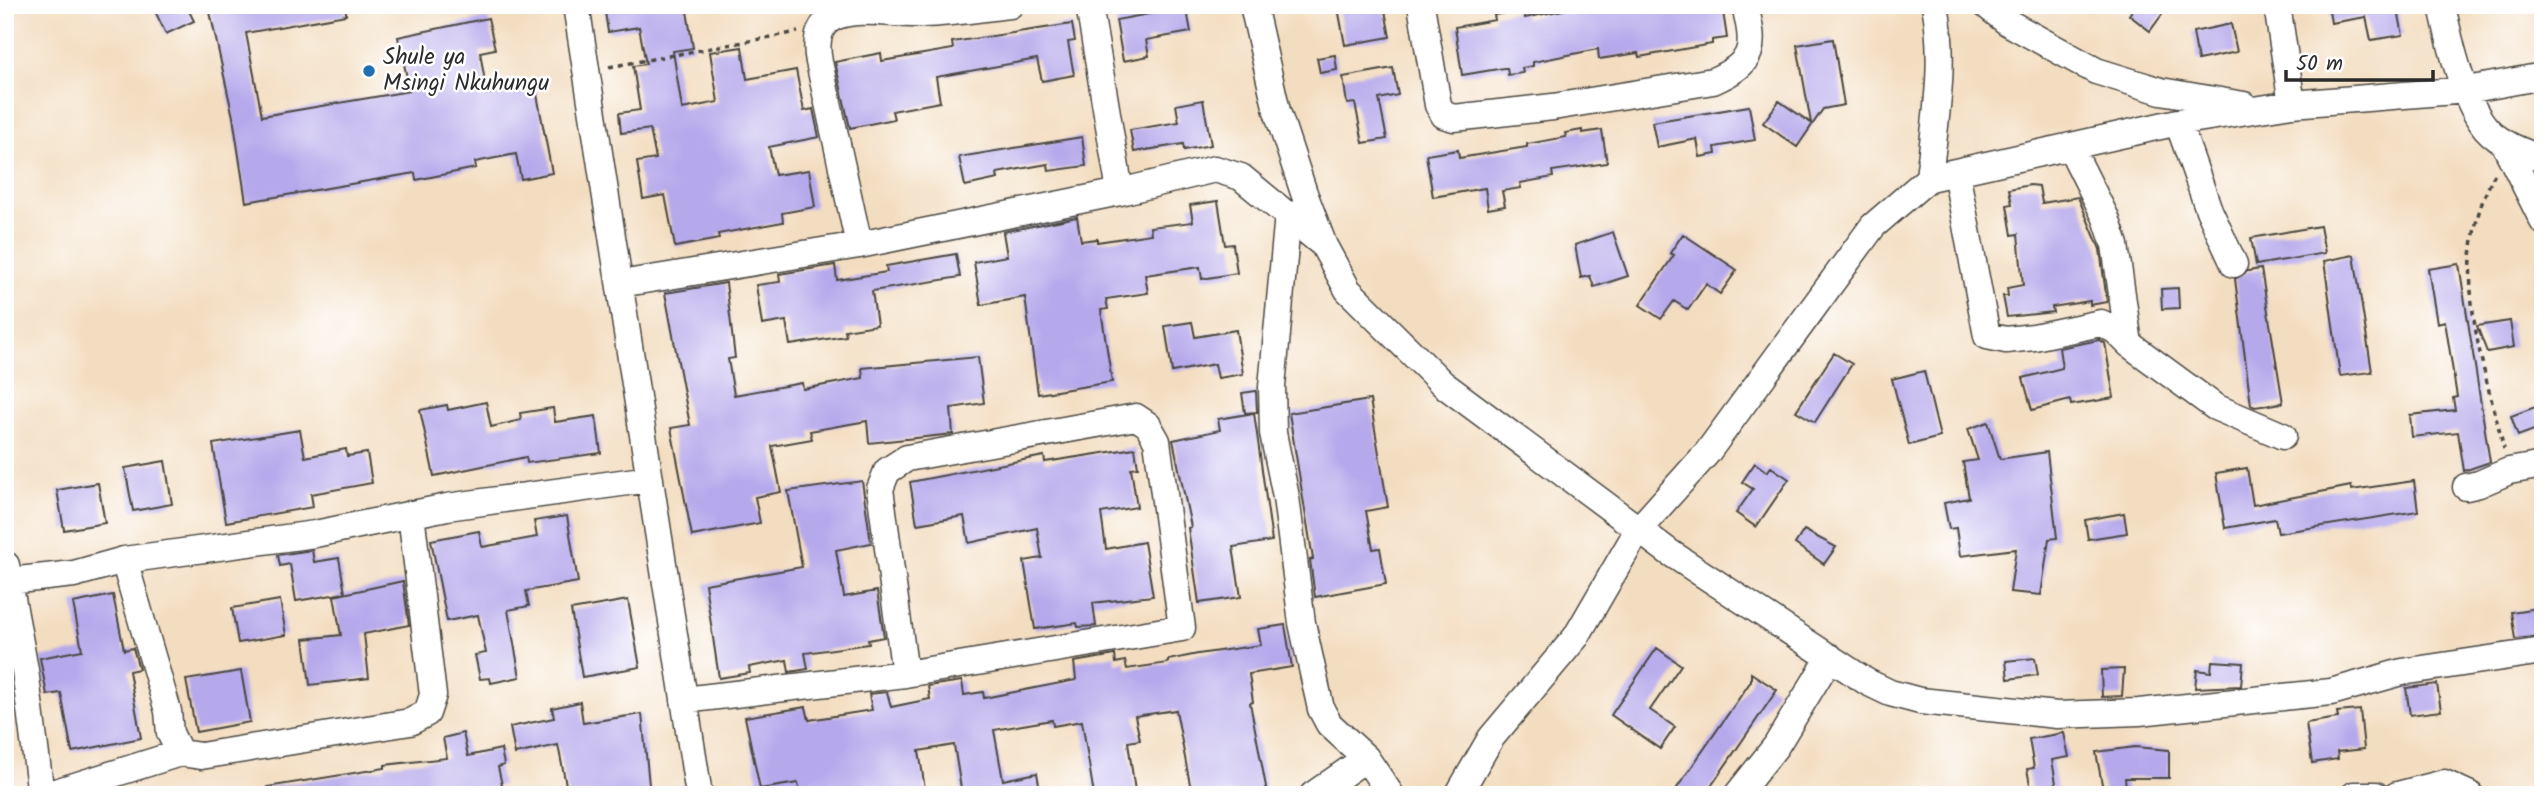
<svg xmlns="http://www.w3.org/2000/svg" width="2548" height="800" font-family="Kalam,sans-serif">
<rect width="100%" height="100%" fill="#fff"/>
<filter id="ink" filterUnits="userSpaceOnUse"><feTurbulence type="fractalNoise" baseFrequency=".0143" numOctaves="2"/><feDisplacementMap in="SourceGraphic" scale="14" xChannelSelector="R" yChannelSelector="G"/><feConvolveMatrix kernelMatrix="1 2 1 2 8 2 1 2 1" color-interpolation-filters="sRGB"/></filter>
<filter id="wash" filterUnits="userSpaceOnUse"><feTurbulence type="fractalNoise" baseFrequency=".00686" numOctaves="4" result="noise"/><feDisplacementMap in="SourceGraphic" scale="28" xChannelSelector="R" yChannelSelector="G"/><feGaussianBlur stdDeviation="1.57" result="paint"/><feColorMatrix in="noise" values="0 0 0 0 0 0 0 0 0 0 0 0 0 0 0 0 0 1.4 0 .05"/><feComposite in="paint" operator="in"/></filter>
<g filter="url(#wash)">
<rect width="100%" height="100%" fill="#f3ddc0"/>
<g id="blocks">
<!-- building -->
<path fill="#b5a8eb" d="M152,5H186L194,21L166,34Z
M250,5H346V15L246,33L262,116L410,91L398,37L488,18L495,49L480,52L487,94L535,84L552,173L521,179L516,154L475,162L476,168L416,180L415,173L246,202L233,117L210,12Z
M604,5H686L693,48L673,51L682,109L718,102L710,52L742,47L747,79L796,70L804,111L813,109L819,137L769,147L775,175L809,170L815,207L782,213L783,222L718,234L719,239L675,247L665,195L643,199L637,162L656,159L650,129L621,133L619,113L640,110L633,66L646,64L639,27L608,32Z
M1159,5H1186L1191,32L1146,40L1149,56L1123,61L1116,20L1160,12Z
M1354,5H1384L1390,37L1345,45L1338,8Z
M1586,5H1613L1614,10L1641,5H1722L1727,38L1712,40V44L1639,57L1638,53L1599,59L1598,49L1533,62V66L1522,68L1523,73L1508,75L1507,68H1504L1462,75L1455,27L1495,20L1494,15L1524,10L1525,18Z
M2136,5H2169L2150,31L2129,15Z
M2328,5H2397L2403,35L2371,40L2366,17L2331,23Z
M1072,24L1075,41L1068,42L1074,75L1042,81L1037,59L936,77L940,102L892,111L894,119L850,128L835,62L881,53L882,61L953,49L952,42Z
M2231,24L2237,52L2198,60L2193,32Z
M1833,39L1844,105L1823,109L1797,147L1763,123L1779,101L1811,123L1797,45Z
M1335,55L1337,70L1320,73L1317,58Z
M1393,68L1398,95L1379,99L1387,139L1363,143L1355,103L1347,104L1343,77Z
M1203,100L1211,145L1184,150L1183,144L1134,152L1130,130L1179,122L1176,105Z
M1749,106L1755,140L1715,147L1716,154L1700,157L1697,139L1657,147L1652,122Z
M1582,130V133L1602,130L1607,163L1552,171L1553,177L1520,183L1521,188L1502,191L1505,206L1488,209L1485,188L1433,197L1426,155L1458,150L1459,158L1527,147V144L1566,137L1565,133Z
M1082,137L1086,166L1049,171L1048,164L997,173L998,179L965,186L959,157Z
M2030,185L2039,186L2042,203L2078,197L2100,249L2107,302L2090,305V301L2052,307L2053,312L2007,317L2003,296H2008L2007,288L2023,285L2018,234L2012,235L2007,205L2012,204L2009,189Z
M1218,201L1225,245L1233,244L1237,273L1202,279L1200,267L1145,275L1148,293L1106,299L1108,309L1101,310L1112,382L1038,394L1025,297L981,305L974,262L1007,256L1003,232L1077,217L1081,241L1097,239V242L1151,234L1150,227L1193,222L1190,205Z
M2320,226L2325,253L2256,265L2251,238Z
M1613,232L1628,276L1594,287L1590,276L1581,278L1575,245Z
M1683,234L1737,270L1720,294L1706,284L1688,310L1674,301L1661,319L1640,305L1674,255L1670,253Z
M956,254L960,277L872,291L877,325L845,330L846,336L790,345L786,321L762,325L756,285L780,282L779,274L835,265L837,280L887,272L886,266Z
M2354,255L2372,372L2340,376L2324,261Z
M2459,264L2490,462L2464,471L2458,432L2412,437L2410,415L2455,410L2453,398L2457,397L2445,321L2437,323L2428,269Z
M2261,269L2283,403L2255,407L2251,405L2235,279L2248,271Z
M726,283L735,358L728,359L734,395L802,383L803,389L863,378L862,368L978,357L984,403L951,408L953,434L869,443L867,421L810,431L812,439L772,446L781,492L755,497L760,523L692,536L671,428L690,425L665,293Z
M2178,288L2179,308L2162,309L2161,289Z
M2510,321L2514,347L2487,352L2477,326Z
M1192,322L1195,337L1236,330L1243,374L1218,378L1215,364L1172,372L1165,326Z
M2099,340L2105,343L2114,398L2071,405L2070,400L2032,410L2023,378L2062,368L2059,348Z
M1834,353L1852,364L1815,422L1796,411Z
M1924,371L1940,437L1909,445L1892,379Z
M1256,391L1257,412L1245,413L1242,393Z
M1370,400L1388,507L1366,511L1373,549L1380,548L1386,584L1315,597L1310,560L1313,559L1289,413Z
M486,402L491,427L521,420L520,413L553,408L555,422L596,416L601,453L527,463L526,457L434,476L420,410L447,405L448,410Z
M2535,407L2542,427L2518,436L2511,416Z
M1254,413L1272,541L1233,547L1241,597L1199,603L1188,528L1191,527L1173,440L1220,430L1218,419Z
M1988,422L2000,459L2047,452L2057,538L2049,539L2041,595L2010,592L2016,549L1960,556L1956,528L1949,529L1944,503L1969,498L1963,462L1978,460L1968,429Z
M300,430L305,457L346,449L347,456L367,453L372,483L311,494L313,507L226,522L213,444Z
M1135,448L1138,467L1131,468L1137,507L1101,513L1106,549L1144,542L1153,596L1093,603L1096,626L1078,627L1077,623L1035,629L1024,561L1042,558L1037,528L969,543L964,516L917,524L910,482L1044,456L1045,462Z
M165,461L172,504L133,511L125,468Z
M1755,463L1767,472L1771,467L1789,479L1756,527L1736,513L1753,489L1742,482Z
M2247,468L2253,505L2351,486L2352,490L2414,481L2418,511L2278,533L2275,519L2225,528L2216,473Z
M862,481L871,543L836,550L844,597L877,591L884,637L868,640L869,644L805,653L808,669L789,672L787,660L749,667L750,673L719,678L705,584L802,567L788,491Z
M98,483L105,523L64,530L57,490Z
M2124,513L2127,533L2088,539L2085,520Z
M567,516L578,582L526,591L529,606L508,610L520,677L491,683L490,678L480,679L475,655L486,653L478,615L447,621L431,540L479,531L482,547L537,537L534,521Z
M1804,530L1836,547L1824,564L1795,544Z
M312,550L314,562L339,558L345,593L296,601L290,564L280,566L278,555Z
M403,581L409,625L364,634L369,678L310,685L304,639L341,635L334,596Z
M113,595L124,650L133,648L139,669L129,671L141,738L72,752L61,693L47,695L40,658L82,650L73,603Z
M280,600L286,635L238,643L232,608Z
M628,600L640,667L582,677L571,610Z
M2538,608L2542,636L2515,639L2511,612Z
M1285,625L1292,667L1249,674L1253,702L1250,703L1267,792L1192,795L1176,710L1135,716L1140,740L1128,742L1135,791L1094,795L1082,721L1053,726L1052,720L994,730L1003,780L1037,773L1041,795H962L954,745L919,751L926,795H800L798,783L760,789L745,717L806,707L809,720L872,710L869,694L887,692L891,707L930,699L928,686L962,681L964,695L983,692L984,698L1076,680L1074,662L1115,655L1116,663L1125,661L1127,669L1168,663V660L1198,654L1261,645L1258,629Z
M1657,648L1681,665L1650,710L1675,727L1660,749L1611,715Z
M2035,658L2038,675L2008,679L2006,661Z
M2212,661L2243,663L2241,686L2195,688L2197,670L2211,672Z
M2124,669L2122,696L2102,697L2101,670Z
M241,671L250,722L196,732L186,680Z
M1751,673L1777,690L1705,795H1686L1677,788L1751,681Z
M2437,684L2441,711L2410,715L2406,688Z
M580,702L583,723L642,714L650,795H600V792L568,795L558,745L515,754L510,727L554,718L552,708Z
M2360,710L2364,749L2337,752L2338,759L2312,763L2306,723L2338,718L2337,712Z
M463,733L468,756L501,749L504,765L498,767L502,785L468,795H268L267,787L385,768V765L447,758L443,738Z
M2064,733L2069,757L2052,760L2058,795H2032L2027,769L2034,768L2029,739Z
M2135,747L2169,750V778H2125L2127,795H2104L2096,752Z"/>
</g>
</g>
<g filter="url(#ink)">
<use href="#blocks" fill-opacity="0" stroke="#494641" stroke-width="2"/>
<g fill="none" stroke-linecap="round" stroke-linejoin="round">
<!-- minor casing -->
<g stroke="#494641" stroke-width="29">
<path id="minor" d="M576,5L699,795
M1089,5L1120,192
M1253,5L1277,111L1304,193L1324,246L1348,290L1443,384L1669,552L1867,682L1890,693L1920,701L2057,715L2139,712L2331,692L2402,672L2543,651
M1421,5L1438,105L1444,115L1454,118L1553,107L1713,81C1756,62 1755,48 1745,5
M1986,5L2007,22L2096,71L2161,91L2244,105
M2277,5L2292,104
M2442,5C2449,40 2463,101 2486,128C2500,144 2523,152 2543,159
M2178,122L2209,210L2234,264
M2504,143L2543,221
M2070,146L2106,218L2115,245L2129,344
M1956,172L1987,336L2006,340L2034,337L2101,323L2115,330L2129,344L2215,407L2283,436
M1929,178C1935,121 1946,62 1935,5
M1288,214L1272,387L1273,433L1286,497L1302,623L1321,709L1329,724L1366,758L1391,795
M859,245L819,62C807,0 865,12 912,14C944,15 978,8 1010,5
M620,284L859,245L1120,192L1215,169L1241,177L1320,242
M2466,487L2479,484L2509,471L2543,465
M124,560L168,711L170,733L180,753L201,756L410,722L427,713L433,695L411,514
M6,565L25,670L41,795
M5,573L9,581L74,574L124,560L315,534L447,507L650,479
M684,700L905,674L1182,628L1157,441L1148,425L1136,417L907,458L887,471L880,489L905,674
M46,795L180,753
M1313,795L1366,758
M1458,795L1491,738L1576,637L1638,530L1707,453L1873,226L1929,178L2178,122L2292,104L2467,90L2543,76
M1737,795L1776,746L1830,657
M2354,795H2376
M2397,795L2444,783L2470,795"/>
</g>
<!-- path -->
<path stroke="#494641" stroke-width="3.5" stroke-dasharray="5 5" stroke-linecap="butt" d="M609,67L798,32
M2495,174C2446,263 2482,359 2504,449"/>
<!-- minor -->
<use href="#minor" stroke="#fff" stroke-width="26"/>
</g>
</g>
<!-- markers -->
<circle fill="#1f6fb2" stroke="#fff" stroke-width="2.5" cx="369" cy="71" r="7"/>
<g text-anchor="middle" dominant-baseline="central" stroke-width="5" stroke-linejoin="round" paint-order="stroke">
<!-- poi labels -->
<g font-size="23" fill="#2b2b2b" stroke="#fff" text-anchor="start">
<text x="383" y="58">Shule ya<tspan x="383" dy="26">Msingi Nkuhungu</tspan></text>
</g>
</g>
<!-- margin -->
<rect width="2548" height="800" fill="none" stroke="#fff" stroke-width="28"/>
<!-- scale -->
<path d="M2286 70v10h147v-10" fill="none" stroke="#2b2b2b" stroke-width="3.5"/>
<text x="2296" y="70" font-size="21" fill="#2b2b2b" stroke="#ffffff" stroke-width="5" paint-order="stroke">50 m</text>
</svg>
